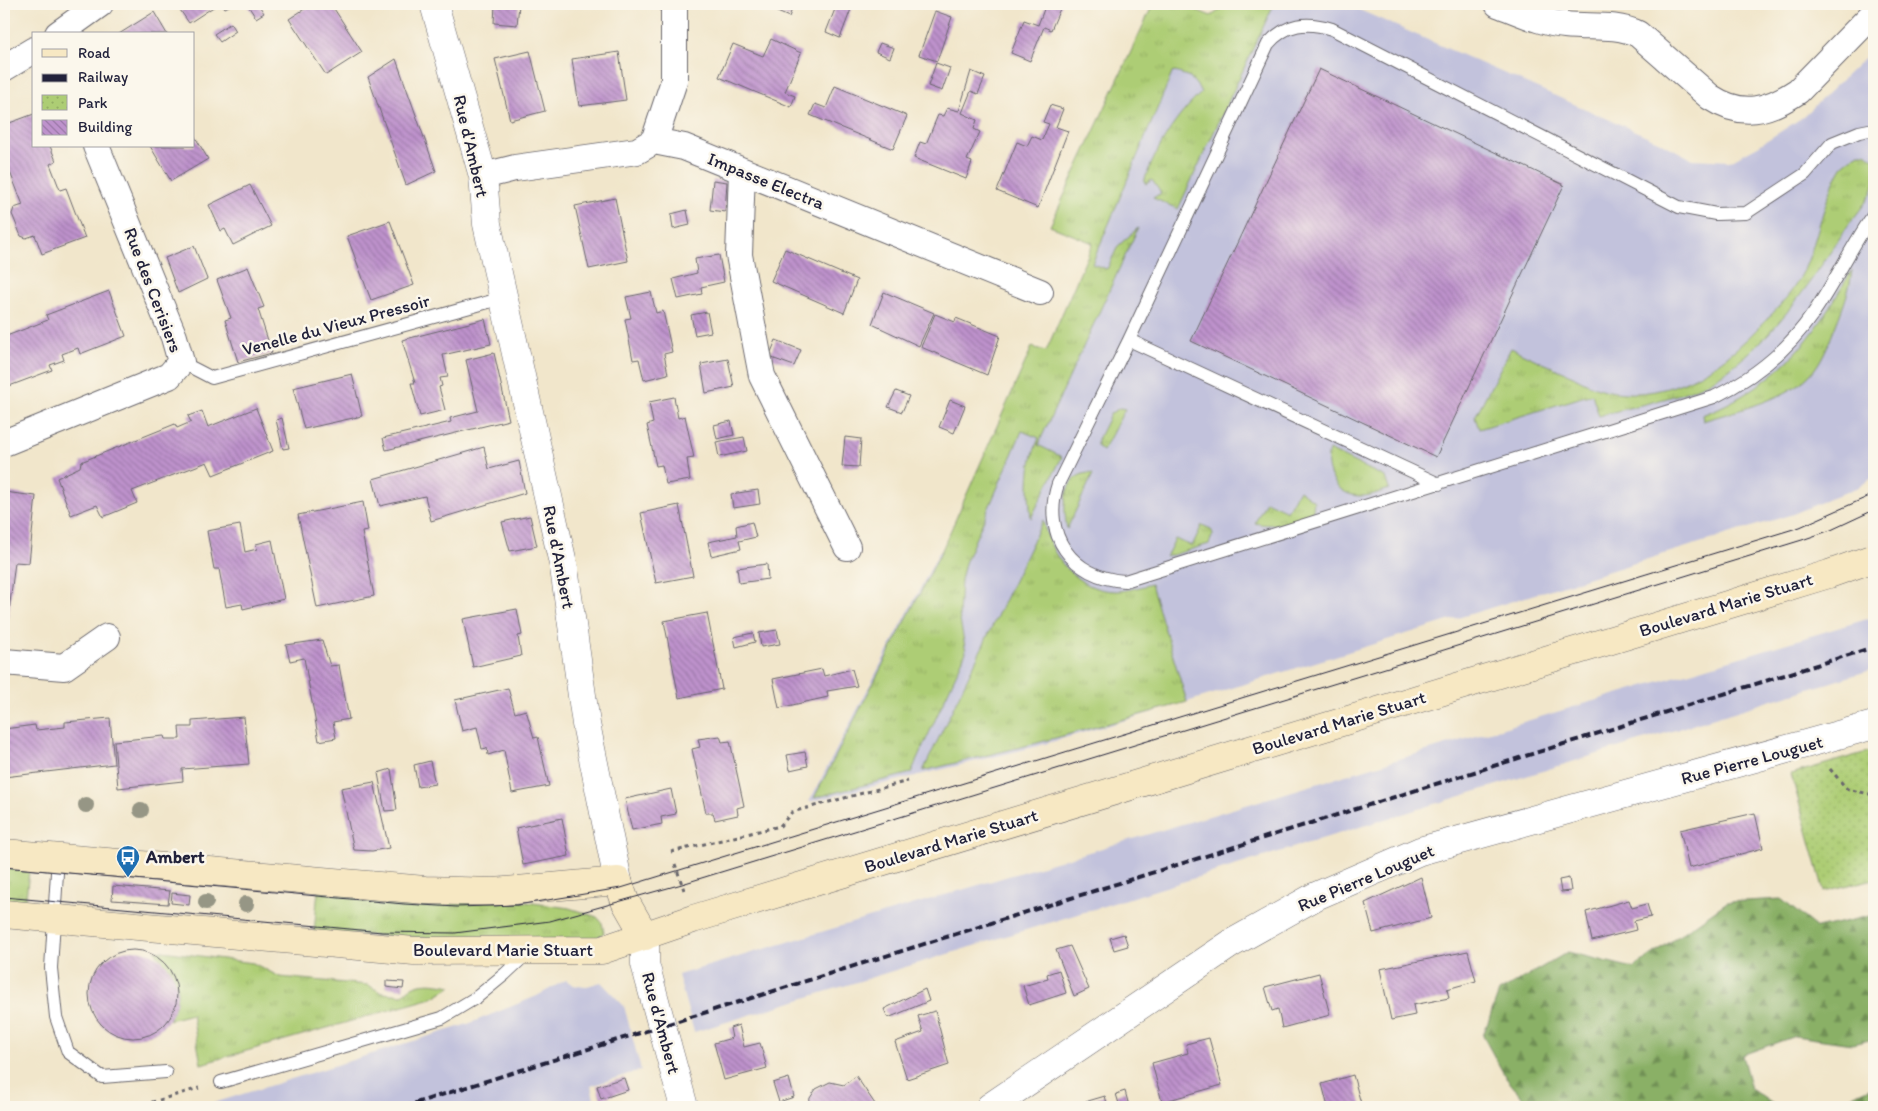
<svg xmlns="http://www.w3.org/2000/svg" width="1878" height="1111" font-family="Itim,sans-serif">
<defs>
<pattern id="grass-tufts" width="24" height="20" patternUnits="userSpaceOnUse" patternTransform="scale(1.25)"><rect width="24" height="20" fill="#adcd74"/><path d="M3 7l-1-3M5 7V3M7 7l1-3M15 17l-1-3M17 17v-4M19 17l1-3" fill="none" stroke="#95b065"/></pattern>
<pattern id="forest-firs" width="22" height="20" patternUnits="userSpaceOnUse" patternTransform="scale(1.25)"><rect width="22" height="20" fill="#8ab066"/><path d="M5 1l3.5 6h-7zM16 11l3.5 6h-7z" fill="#708f55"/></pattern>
<pattern id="park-dots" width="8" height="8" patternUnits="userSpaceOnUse" patternTransform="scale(1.25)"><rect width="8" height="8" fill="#adcd74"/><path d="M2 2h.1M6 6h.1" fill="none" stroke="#95b065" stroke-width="1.8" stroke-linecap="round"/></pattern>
<pattern id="building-back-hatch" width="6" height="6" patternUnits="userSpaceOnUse" patternTransform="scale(1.25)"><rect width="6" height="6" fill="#be92cc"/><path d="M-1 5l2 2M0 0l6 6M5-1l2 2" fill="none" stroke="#9a77a7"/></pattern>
</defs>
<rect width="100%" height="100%" fill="#fbf7ec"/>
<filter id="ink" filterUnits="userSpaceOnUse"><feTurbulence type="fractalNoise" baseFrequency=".02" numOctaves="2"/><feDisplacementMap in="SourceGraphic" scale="10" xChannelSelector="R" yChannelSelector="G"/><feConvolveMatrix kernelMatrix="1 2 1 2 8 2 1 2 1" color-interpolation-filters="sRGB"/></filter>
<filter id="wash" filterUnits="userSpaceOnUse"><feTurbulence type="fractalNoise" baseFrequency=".0096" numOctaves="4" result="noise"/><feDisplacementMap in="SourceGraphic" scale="20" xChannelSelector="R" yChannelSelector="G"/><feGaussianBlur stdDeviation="1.12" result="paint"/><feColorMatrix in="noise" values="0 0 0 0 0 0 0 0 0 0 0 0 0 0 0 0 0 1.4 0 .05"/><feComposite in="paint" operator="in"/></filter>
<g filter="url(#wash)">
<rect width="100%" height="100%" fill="#f1e6cb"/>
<!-- railway -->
<path fill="#c2c2dc" d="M1153,4H1181L1211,16L1229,4H1346L1658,141L1692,159L1730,161L1758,146L1803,117L1874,49V477L1858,487L1793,514L1187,702L1038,746L809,802L938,554L942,550L1032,347L1046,351L1093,243L1050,226Z
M1874,617V669L694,1032L678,975Z
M566,980L573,985L584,987L601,982L624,1006L641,1070L591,1086L594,1099L570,1107H201L468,1024L537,996Z"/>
<!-- grass -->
<path fill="url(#grass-tufts)" stroke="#687858" d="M1153,4H1181L1211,16L1229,4H1274L1178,209L1153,198L1161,193L1152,180L1146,184L1144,181C1159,144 1173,120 1202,92L1190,77L1173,71L1092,264L1107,269L1118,246L1138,228L1038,445L1062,457L1031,518C1028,490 1027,464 1039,438L1022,431L965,563L961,580L959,615L966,652L911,773L814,798L942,550L1032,347L1046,351L1093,243L1050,226Z
M1859,153H1866L1874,159C1874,167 1876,178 1874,186C1872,196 1856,215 1849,224C1811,281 1768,351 1705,384C1675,399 1632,406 1599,416L1592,394L1479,429L1475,417L1511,348C1531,358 1552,367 1573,376C1582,381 1593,387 1604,390C1660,403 1710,375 1749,337C1769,317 1792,296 1804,270C1818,239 1825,191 1844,164C1848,160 1854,156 1859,153Z
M1852,270C1850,290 1843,307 1836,325C1830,340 1824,357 1814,370C1792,399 1737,410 1703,421L1702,415C1745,399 1786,369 1813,332C1828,313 1839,291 1852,270Z
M1120,408L1125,409L1103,451L1097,446V441L1111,413Z
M1329,450L1385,477L1389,489C1380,492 1371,496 1362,496C1337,497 1323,472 1329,450Z
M1088,473L1093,474L1067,529C1063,509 1062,476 1088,473Z
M1299,490L1314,501L1313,511C1298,522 1273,528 1255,523L1266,501L1287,511Z
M1043,520C1050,556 1076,591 1116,591C1128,591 1139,587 1151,584L1187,702L1037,743L923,771Z
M1202,525L1211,529L1213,534L1209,544L1166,557L1175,539L1192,546Z
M4,861L30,863L25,906L4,904Z
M318,889L511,900L569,908L597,917L602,923L604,933L596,938L529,942L314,933Z
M155,950L253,963L280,977L368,985L382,993L403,995C415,979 434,983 452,986L432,998L201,1064L192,1014L169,1020C178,1002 182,982 167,965C162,960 158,957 155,950Z"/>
<!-- forest -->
<path fill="url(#forest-firs)" stroke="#566950" d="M1781,899L1817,928L1874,915V1039L1852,1044L1795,1036L1742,1055L1751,1089L1777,1107H1522V1097L1506,1078L1483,1036L1499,992L1568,952L1633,968L1727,902Z
M1874,1086V1107H1826Z"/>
<!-- park -->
<path fill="url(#park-dots)" stroke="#687858" d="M1874,750V879L1824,891L1791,774Z"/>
<g id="blocks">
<!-- building -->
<path fill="url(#building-back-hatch)" d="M176,4H218L189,23Z
M222,4H233L225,8Z
M247,4H258L264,13L256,18Z
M312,4H331L362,52L326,75L289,19Z
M495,4H519L517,25L494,23Z
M778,4H794L789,17L775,11Z
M837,4H853L840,38L826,32Z
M1046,4H1062L1051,30L1044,27L1030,61L1011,53L1024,20L1038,25Z
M935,11L952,17L937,61L919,55Z
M154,12L167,34H119Z
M231,23L236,31L220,42L214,34Z
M771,39L801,53L785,92L795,96L791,107L719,77L733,44L763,56Z
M880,43L894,48L890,58L876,52Z
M530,51L545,111L510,120L495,59Z
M619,52L626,100L579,106L572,59Z
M396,59L436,171L406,185L368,77Z
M936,63L950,68L942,91L928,86Z
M1319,69L1564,185L1436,457L1191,341Z
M971,71L985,77L978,94L971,91L962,113L977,120L974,129L980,132L967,160L972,162L966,179L914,158L920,142L926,144L938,115L943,116L947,108L959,111Z
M835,86L907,116L893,149L810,115L815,104L826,108Z
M1050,105L1063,109L1056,127L1068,131L1038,208L997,191L1017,142L1027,146L1032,136L1042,140L1049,124L1043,122Z
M34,114V146H50L56,161L50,164L60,190L66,188L85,238L42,254L35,235L26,238L21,236L12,214L14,208L23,205L4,157V125Z
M194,135L208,159L171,181L150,146H194Z
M713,180L727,182L725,212L710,210Z
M250,185L271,226L233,245L225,229L221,231L209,205Z
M615,198L628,261L589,269L575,206Z
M687,210L690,225L673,229L671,214Z
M390,221L414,285L371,300L347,236Z
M194,246L207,279L178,293L165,258Z
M785,249L857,280L844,313L771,281Z
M719,255L724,282L701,287L702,294L678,299L673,279L697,273L695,259Z
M248,267L264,307L258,309L272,353L238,362L225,320L231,318L217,280Z
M109,291L126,336L80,354L78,348L62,354L64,360L50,365L52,370L4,388V337L48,320L46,315Z
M651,292L656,313L663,311L672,352L664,354L668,374L644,380L639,359L633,360L625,319L631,318L626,297Z
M884,292L934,313L919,346L872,324Z
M707,312L711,332L695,335L691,315Z
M935,314L955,322L956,318L1000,336L987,375L921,347Z
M485,319L491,344L443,355L448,377L440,378L442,386L439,387L445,410L420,416L411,383H415L402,340Z
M776,340L801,350L794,366L769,357Z
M494,353L509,420L386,450L383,438L451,422L450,418L478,411L466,360Z
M728,359L734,387L706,393L701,364Z
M352,374L362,416L304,429L293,388Z
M896,391L909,396L902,412L888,407Z
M674,397L678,418L685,416L694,458L687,459L690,480L666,484L662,465L656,466L647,425L653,423L649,402Z
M950,400L965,406L954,433L939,427Z
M256,408L273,451L213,475L207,462L132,491L137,503L103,517L97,505L71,515L57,478L80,467L81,462L175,424L177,428L191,422L188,416L202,411L208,427Z
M282,418L289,448L283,449L276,420Z
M731,421L734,435L717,439L714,425Z
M744,437L747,451L719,457L716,442Z
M845,437L861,439L859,467L842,466Z
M484,447L489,469L519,461L525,493L431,521L425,496L380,506L373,479Z
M758,490L760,504L733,508L731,494Z
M4,492L36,496L29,563L15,562L7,628L4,627Z
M363,502L368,531L362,532L374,596L317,608L298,515Z
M679,505L693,576L656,583L641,513Z
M530,516L537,546L510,551L502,522Z
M752,522L756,537L739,541L741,549L711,556L708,542L737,536L736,526Z
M240,525L245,552L257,549L256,544L272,540L284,599L243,609L242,604L226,607L219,569H214L207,531Z
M767,564L768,579L739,583L737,568Z
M517,609L522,635L518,636L521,656L473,667L463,619Z
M707,613L722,689L679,698L664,621Z
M777,630L780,644L761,647L759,633Z
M753,633L755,642L736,647L734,637Z
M322,640L330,666L339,665L349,719L333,722L336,738L319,741L304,658L290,661L286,645Z
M822,669L824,676L852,669L857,686L827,691L828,697L779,708L773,679Z
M508,688L515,713L526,710L534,738L538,737L549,786L512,793L504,750L488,755L487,748L482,749L477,727L462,731L455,700Z
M244,717L249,764L182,769L183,781L118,788L114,741L164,736L165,739H180L179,727H192V721Z
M110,718L114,764L4,777V729L35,725L36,730L65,727V722Z
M720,736L722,742L730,741L744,806L737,808L738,815L715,820L713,813H706L692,749L700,747L698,739Z
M805,752L808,766L790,770L787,755Z
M430,761L435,784L418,787L414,765Z
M391,769L397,810L385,811L378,773Z
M374,782L389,848L372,851L354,850L341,788Z
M671,789L676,814L661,817L662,824L632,830L625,799Z
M1755,813L1763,848L1689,868L1680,830Z
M562,818L569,856L523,865L516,828Z
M1421,877L1431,918L1373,933L1365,903Z
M1569,878L1571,891L1561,892L1559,880Z
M113,886L170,891L168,904L112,900Z
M172,893L190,895L189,905L171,903Z
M1629,900L1632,908L1647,904L1651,917L1634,921L1636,930L1592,941L1586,912Z
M1124,934L1128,946L1114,950L1110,938Z
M1070,946L1089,989L1074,996L1056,950Z
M89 994a44 44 0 1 1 88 0a44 44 0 1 1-88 0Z
M1468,951L1476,981L1447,989L1449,998L1413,1005L1415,1015L1391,1020L1380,969Z
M1059,970L1066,993L1029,1005L1023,986L1048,979L1047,974Z
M1319,973L1330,1015L1282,1028L1278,1009L1272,1011L1265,987Z
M386,981L404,982L403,989L386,987Z
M925,989L929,1001L888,1018L884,1009Z
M935,1011L949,1065L907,1079L895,1042L923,1032L918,1016Z
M739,1025L744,1047L760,1043L767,1068L724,1080L714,1043L732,1038L730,1028Z
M1209,1038L1222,1085L1162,1102L1152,1063L1188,1053L1186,1044Z
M1353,1075L1362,1107H1328L1322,1084Z
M856,1076L877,1107H809L810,1098L816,1089L830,1082L844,1085Z
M624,1078L628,1090L601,1099L597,1086Z
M789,1078L794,1097L779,1102L773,1083Z
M1125,1091L1129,1106L1120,1107L1116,1094Z
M1105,1096L1108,1107H1068Z"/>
</g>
</g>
<g filter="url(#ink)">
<use href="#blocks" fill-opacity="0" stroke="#6a676d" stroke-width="1"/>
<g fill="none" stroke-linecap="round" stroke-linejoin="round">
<!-- service casing -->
<g stroke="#6a676d" stroke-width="14">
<path id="service" d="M1874,129L1859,132L1832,143L1805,174L1746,213L1716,214L1679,207L1332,29C1307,21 1286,23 1268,44L1129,340L1058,484C1041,534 1072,578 1125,581L1714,397C1753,378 1787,351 1812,315C1835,283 1851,246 1874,214
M1129,340L1439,484
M181,362L212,378L503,298
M58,857L51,968L56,1017L68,1052L102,1077L166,1072
M221,1082L442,1018L477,997L505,974L521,959L522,950"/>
</g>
<!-- minor casing -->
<g stroke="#6a676d" stroke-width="28">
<path id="minor" d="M1498,4C1520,12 1542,23 1565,25C1591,28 1614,23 1638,34L1710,97C1742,118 1768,111 1798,91L1874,13
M58,34L100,4
M4,68L34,50
M654,141L674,81V4
M742,171L739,255L762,376L847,547
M483,176L515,168L637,151L654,141L684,147L1040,292
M4,443L169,376L181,362L174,337L96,146
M4,662L64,667L107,637"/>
</g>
<!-- tertiary casing -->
<g stroke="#6a676d" stroke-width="29">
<path id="tertiary" d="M434,4L483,176L487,224L564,568L586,724L618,881
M645,936V964L684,1107
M990,1107L1232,943L1316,896L1420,851L1874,725"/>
</g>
<!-- secondary casing -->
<g stroke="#6a676d" stroke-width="29">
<path id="secondary" d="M4,853L425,890L494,892L618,881L625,901L645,936
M4,914L414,951L602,950L693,919L1829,574L1874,558"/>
</g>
<!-- path -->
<path stroke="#6a676d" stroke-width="3" stroke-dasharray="4 4" stroke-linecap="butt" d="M1830,769L1847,789L1874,795
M671,852L780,826L792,812L908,781
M675,864L684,890
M136,1107L199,1088"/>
<!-- service -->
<use href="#service" stroke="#fff" stroke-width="12"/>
<!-- minor -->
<use href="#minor" stroke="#fff" stroke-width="26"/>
<!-- tertiary -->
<use href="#tertiary" stroke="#fff" stroke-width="28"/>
<!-- secondary -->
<use href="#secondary" stroke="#f7e8c3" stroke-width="28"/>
<!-- tram -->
<path stroke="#22223b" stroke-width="1" d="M4,867L404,904L457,907L517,905L621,888L1800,527L1874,494
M4,897L382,932L455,933L550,921L682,884L1802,540L1831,530L1874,510"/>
<!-- rail -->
<path stroke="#22223b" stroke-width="4" stroke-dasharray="8 4" stroke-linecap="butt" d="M403,1107L1874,647"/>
</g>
<!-- trees -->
<g fill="#969685">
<circle cx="86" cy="805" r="8"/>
<circle cx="141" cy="810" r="8"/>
<circle cx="206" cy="902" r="8"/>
<circle cx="246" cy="904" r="8"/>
</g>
</g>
<!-- icons -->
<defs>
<g id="bus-pin" transform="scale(1.25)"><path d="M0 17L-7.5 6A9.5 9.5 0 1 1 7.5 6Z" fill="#1f6fb2" stroke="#fbf7ec"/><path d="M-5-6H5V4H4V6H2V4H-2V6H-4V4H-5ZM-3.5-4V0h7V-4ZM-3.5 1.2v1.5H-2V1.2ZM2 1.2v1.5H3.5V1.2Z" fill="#fff"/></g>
</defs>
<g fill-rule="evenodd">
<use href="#bus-pin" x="128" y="857"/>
</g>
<g text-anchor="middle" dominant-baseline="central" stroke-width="5" stroke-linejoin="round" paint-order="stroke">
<!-- street labels -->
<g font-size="18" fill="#22223b" stroke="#fbf7ec">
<text transform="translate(471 146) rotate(77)">Rue d'Ambert</text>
<text transform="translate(766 181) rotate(22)">Impasse Electra</text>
<text transform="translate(153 290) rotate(69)">Rue des Cerisiers</text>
<text transform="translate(336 325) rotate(-15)">Venelle du Vieux Pressoir</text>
<text transform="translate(559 557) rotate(79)">Rue d'Ambert</text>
<text transform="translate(1726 605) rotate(-17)">Boulevard Marie Stuart</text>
<text transform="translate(1339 723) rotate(-17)">Boulevard Marie Stuart</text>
<text transform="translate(1752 760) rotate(-15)">Rue Pierre Louguet</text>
<text transform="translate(951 841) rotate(-17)">Boulevard Marie Stuart</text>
<text transform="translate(1366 878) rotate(-23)">Rue Pierre Louguet</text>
<text x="503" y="950">Boulevard Marie Stuart</text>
<text transform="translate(661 1023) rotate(75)">Rue d'Ambert</text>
</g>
<!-- poi labels -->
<g font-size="18" font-weight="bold" fill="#22223b" stroke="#fbf7ec" text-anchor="start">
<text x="146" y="857">Ambert</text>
</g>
</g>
<!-- margin -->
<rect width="1878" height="1111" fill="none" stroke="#fbf7ec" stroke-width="20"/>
<!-- legend -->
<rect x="32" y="32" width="162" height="115" fill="#fbf7ec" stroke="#a4a2a5"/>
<rect x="42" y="49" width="25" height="8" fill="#f7e8c3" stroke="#a4a2a5"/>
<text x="78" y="58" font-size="15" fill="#22223b">Road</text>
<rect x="42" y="74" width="25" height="8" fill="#22223b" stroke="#a4a2a5"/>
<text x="78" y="82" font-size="15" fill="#22223b">Railway</text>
<rect x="42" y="95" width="25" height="15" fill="url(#park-dots)" stroke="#a4a2a5"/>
<text x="78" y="108" font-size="15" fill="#22223b">Park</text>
<rect x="42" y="120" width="25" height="15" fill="url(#building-back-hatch)" stroke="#a4a2a5"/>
<text x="78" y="132" font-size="15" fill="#22223b">Building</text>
</svg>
